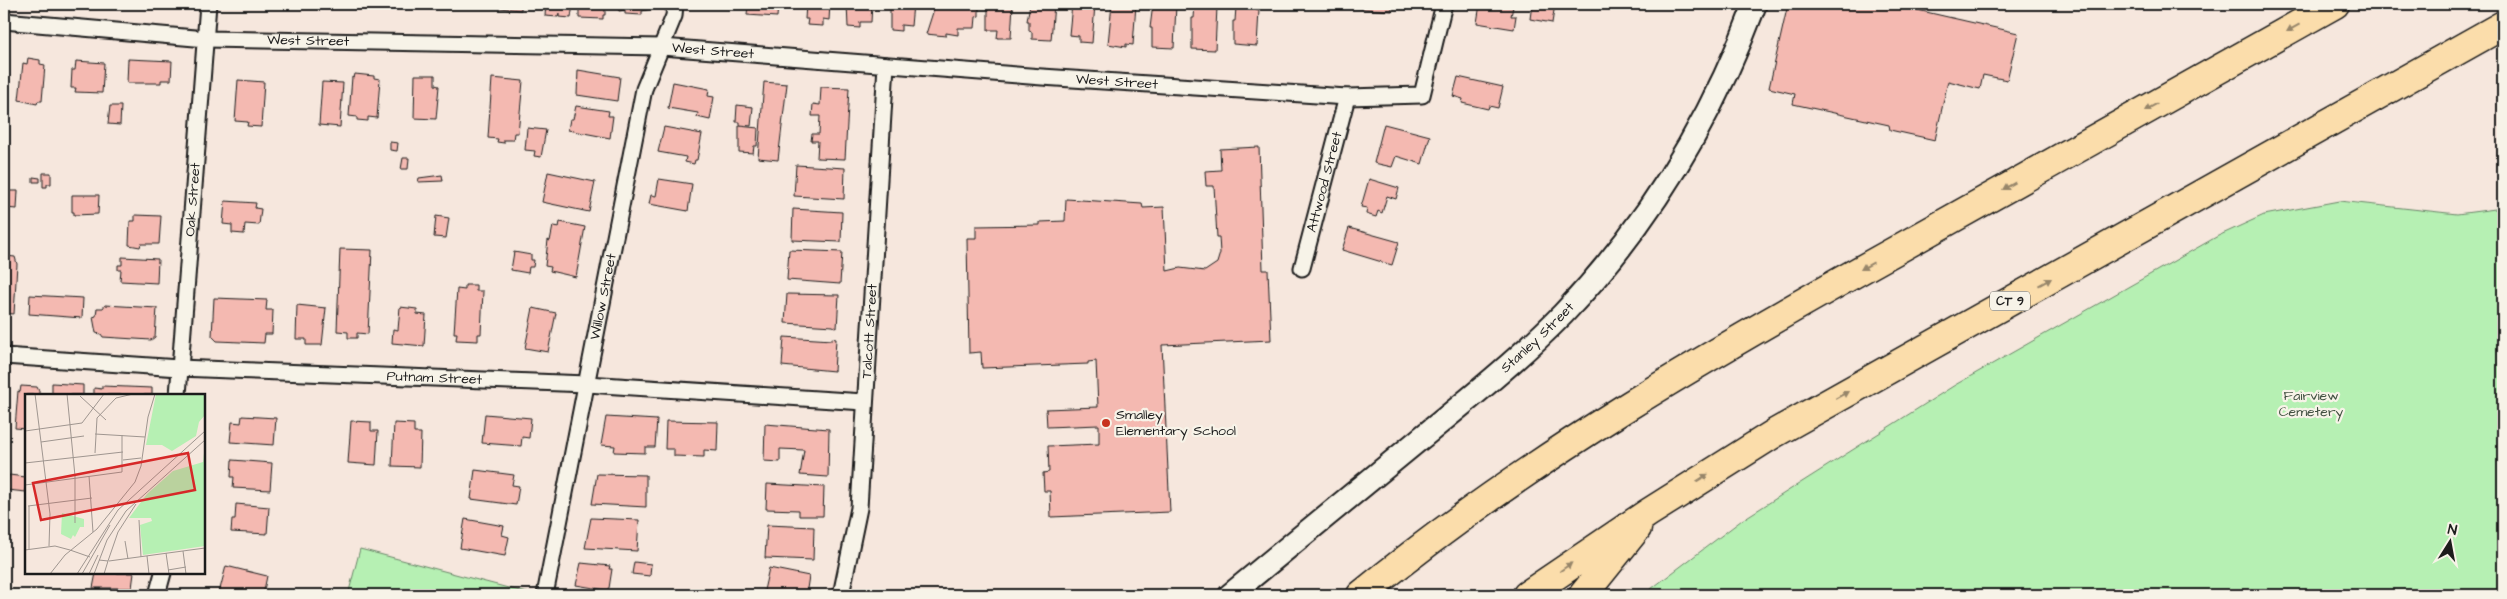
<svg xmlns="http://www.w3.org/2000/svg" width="2507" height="599" font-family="'Architects Daughter',sans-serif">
<rect width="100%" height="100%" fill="#f6e7dd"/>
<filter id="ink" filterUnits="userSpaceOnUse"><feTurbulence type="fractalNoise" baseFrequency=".02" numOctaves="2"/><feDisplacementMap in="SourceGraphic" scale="10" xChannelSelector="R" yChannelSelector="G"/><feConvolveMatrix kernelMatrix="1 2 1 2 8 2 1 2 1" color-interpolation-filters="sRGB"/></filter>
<g filter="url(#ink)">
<!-- green -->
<path fill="#b6f0b3" stroke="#698668" d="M2339,201L2457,214L2503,208V595H1643L1742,520L1955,385L2218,236L2264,215Z
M360,549L535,595H348Z"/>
<!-- building -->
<path fill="#f4b9b1" stroke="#1c1c1c" d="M290,4H316V7Z
M335,4H368V7Z
M392,4H410V8L392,6Z
M427,4H456L455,7Z
M499,4H521V10L499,8Z
M546,4H573L571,18L559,17V13L558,17L545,16Z
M579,4H605V15H603V19L579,18Z
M616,4H653L652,9L642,11V15L625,14V10L619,11Z
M748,4H778L777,17L747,15Z
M806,4H830L829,20L823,19V26L807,25L808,19H805Z
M847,4H872L871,22H860V28L848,27Z
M890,4H913L911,26L901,25V31L890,30Z
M943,4H977L979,7V16L976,17L975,28H958V35L946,33V36L926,34L935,6H943Z
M990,4H1013L1011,38H997L998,30H988V7H990Z
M1030,4H1054L1051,40L1032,39V32L1029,31V21H1027Z
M1072,4H1095L1092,43L1079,42V36L1069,35Z
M1112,4H1136L1133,45L1126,44V47L1108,44Z
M1153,4H1176L1174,48L1152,47V28H1150Z
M1195,4H1215V7H1217L1215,50L1192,49V18H1194Z
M1246,4H1252V9L1259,10L1257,46L1233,44V21H1235L1236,7L1246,8Z
M1337,4H1392V11L1337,7Z
M1480,4L1513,7L1511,16H1516L1514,29L1477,23Z
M1532,4H1555L1552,23L1530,19Z
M1788,4H1891L2018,33L2007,80L1983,75L1980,89L1948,81L1935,140L1890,130L1889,125L1793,104L1795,94L1769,88Z
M28,58L40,60V64L45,65L42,101H38L37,104L19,100L23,63L27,64Z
M128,59L172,61L171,80H161V83H127Z
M76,61L104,63L102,93L75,92L76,88H71L72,70H75Z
M578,70L620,77L617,101L577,95Z
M355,74L374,76V78L380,79L377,118L368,117V121L357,120V117L349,116L352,77L354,78Z
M415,75H435V85L439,86L436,119L414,118Z
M1458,77L1503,87L1498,108L1489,106L1488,109L1462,103L1463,99L1453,96Z
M492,78L523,81L518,133H514L513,140H504V143L497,142L498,139L488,138Z
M238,80L264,82L261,127L247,126L248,122L235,121Z
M322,82L343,83L340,127L319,125Z
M673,82L709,89L708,96L714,97L710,120L697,117L698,113L668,108Z
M764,82L787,84L778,160L758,158Z
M821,87L849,88L845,159L817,158L818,141H811L812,134H819L820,116H812L813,104L820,105Z
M737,105L753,107L751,126L740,125V122H736Z
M110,106H121L120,125L108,124Z
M576,106L609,111L608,116H613L610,138L568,130L570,119H573Z
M1384,124L1430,136L1422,164L1396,156L1392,167L1374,163Z
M739,126L758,128L757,146H754L753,153L739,152Z
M664,127L702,134L697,160H695L694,164L685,162L686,157L658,152Z
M527,128L546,130L541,157L534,156L535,151L525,150Z
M390,142L398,143L397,151L390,150Z
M1259,147L1263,270H1268L1271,340L1162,345L1170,512L1051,517L1050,491H1044L1043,473L1049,472L1048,446L1099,444V425L1047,427L1046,409L1098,407L1096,361L1088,362V364L982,368L981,352L969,353L967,238H976V226L1040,225V222L1065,221L1066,199L1142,204L1143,208L1164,207L1167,271L1180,268L1205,271L1217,263L1220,253L1219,237H1217L1214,186H1206L1205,171L1221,170L1220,149Z
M403,158H409L408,169H401Z
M796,165L845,168L844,199L794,196Z
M548,172L595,182L589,212L542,202Z
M43,173H51V184H47V187H43Z
M442,175L443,181L418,182L419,178Z
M33,177L40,178V182H33Z
M659,179L692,184L688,211L649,204L651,195L656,196Z
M1369,179L1399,188L1396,199L1387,196L1382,213L1378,211L1376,217L1366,214L1367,208L1361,207Z
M4,191H18L17,209L4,208Z
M72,195H99L98,214L74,215V212H72Z
M225,201L256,203L255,208L261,209L259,225L245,224L244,234L232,233V225L223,224Z
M793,209L842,212L841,242L792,240Z
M135,215L161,216L159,244H141L140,247L129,245L130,221H135Z
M436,216L449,218L446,238L434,237Z
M560,222L585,227L576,277L550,271L551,267L545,266L548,240L550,241L553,226L559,227Z
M1349,228L1399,242L1392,265L1342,250Z
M340,249L372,250L368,334L357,333V338H348V332L337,331Z
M789,250L842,252L840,284L787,280Z
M514,252L531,255V260H534L533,267H529L528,273L511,270Z
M4,253H6V256L15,257L17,264L14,314L4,313Z
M122,257L158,259L157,283L120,281L121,270H118V265H122Z
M465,285H476V291H483L481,334H478V341L456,340L457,333H454L457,289L465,290Z
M787,294L839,295L837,328L833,326L785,323Z
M30,295L83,298L82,318L29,314Z
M214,298L267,300L266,310H273L272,334H265L264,343L217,341L212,336Z
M105,305L157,308L155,337L151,340L103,337L101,334L96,333L93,317L96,316L97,308H103Z
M297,305L326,308L322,345H306V339H296Z
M400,307L417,309V314L426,315L424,346L392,343L393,329L398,330Z
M533,308L556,313L548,352L525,348Z
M784,337L832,340V338L836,339L834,371L782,366Z
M52,383L83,385V395H52Z
M21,386L37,387L39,391V395H26V429L15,428L18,391L20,392Z
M102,386L152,388V395H94V388L102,389Z
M485,414L531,418L529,438L522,437L521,446L482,443Z
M242,416L276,418L274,445L230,442L232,422L241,423Z
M606,417L657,420L655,447H645V453L614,452L615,446L601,445Z
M351,421L371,422V431H378L376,465L348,463Z
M666,421L718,422L717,451L704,450V457L674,456V449H665Z
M394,423L414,424V433H421L420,467L392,466Z
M765,424L829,429L828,477L800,475L804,450L780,449V462L764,461Z
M232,460L272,463L270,490L233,488L234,477H231Z
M475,470L514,475L512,485L519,486L516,505L471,499Z
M597,474L646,475V507L592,504Z
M9,475L26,477V492L7,490Z
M767,484L824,487L823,516H799V510L766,509Z
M236,504L269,507L267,534L231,532L232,519H235Z
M591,518L639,520L637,551L585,548Z
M465,519L504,526L502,535L509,537L505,556L460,548Z
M767,525L814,527L813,560L765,558Z
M634,562L651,564L650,576L632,574Z
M581,563L610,566L609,569H612L609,588L606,590L576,585Z
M226,566L267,576L263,595L219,593Z
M769,568L809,576L806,595H763Z
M96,573H134L132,588H93Z"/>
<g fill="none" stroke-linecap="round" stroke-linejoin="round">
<!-- minor casing -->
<g stroke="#1c1c1c" stroke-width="19">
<g id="minor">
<path id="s1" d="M4,21L206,39L662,47L1042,77L1347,97L1422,95L1444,4"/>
<path id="s2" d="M1302,268L1347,97"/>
<path id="s3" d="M4,356L179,368L587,384L864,402"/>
<path id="s4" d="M178,395L208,4"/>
<path d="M157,595L163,573"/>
<path id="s5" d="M545,595L644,89L674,16L675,4"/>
<path id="s6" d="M841,595L859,508L886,65"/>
</g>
</g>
<!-- secondary casing -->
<g stroke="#1c1c1c" stroke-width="26">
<g id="secondary">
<path id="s7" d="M1230,595C1293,543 1357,491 1420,439C1469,399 1519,359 1563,314C1648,225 1712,119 1755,4"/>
</g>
</g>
<!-- motorway casing -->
<g stroke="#1c1c1c" stroke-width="31">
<path id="motorway" d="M1361,595C1527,459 1713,352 1900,248C2045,166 2190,85 2335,4
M1527,595L1648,513L1775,433L2503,25
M1583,595L1637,528"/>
</g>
<!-- minor -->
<use href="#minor" stroke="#f7f3e8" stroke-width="15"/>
<!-- secondary -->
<use href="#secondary" stroke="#f7f3e8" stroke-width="22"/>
<!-- motorway -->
<use href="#motorway" stroke="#fbddab" stroke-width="28"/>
</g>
<!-- one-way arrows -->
<defs><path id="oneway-solid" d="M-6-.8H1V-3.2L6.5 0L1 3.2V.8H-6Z" transform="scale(1.25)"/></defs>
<g fill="#97866b">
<use href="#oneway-solid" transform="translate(2293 28) rotate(151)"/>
<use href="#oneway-solid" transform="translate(2151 107) rotate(151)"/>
<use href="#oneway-solid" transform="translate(2009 186) rotate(151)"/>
<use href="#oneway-solid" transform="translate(1867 266) rotate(151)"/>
<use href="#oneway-solid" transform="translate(2045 282) rotate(-29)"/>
<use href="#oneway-solid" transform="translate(1842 395) rotate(-29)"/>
<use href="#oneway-solid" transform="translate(1702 478) rotate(-32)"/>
<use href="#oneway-solid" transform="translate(1566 567) rotate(-35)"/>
</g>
</g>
<!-- markers -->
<circle fill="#c8321e" stroke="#f7f3e8" stroke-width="2" cx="1106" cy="423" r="5"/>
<g text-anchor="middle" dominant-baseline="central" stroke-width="4.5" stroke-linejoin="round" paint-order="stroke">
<!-- shield labels -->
<rect fill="#f7f3e8" stroke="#5e5c59" stroke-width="1" x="1990" y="291.5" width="40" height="19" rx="4"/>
<g font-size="12" font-weight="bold" fill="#1c1c1c">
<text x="2010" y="301">CT 9</text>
</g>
<!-- street labels -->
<g font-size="14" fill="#1c1c1c" stroke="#f7f3e8">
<text stroke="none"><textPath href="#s1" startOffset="305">West Street</textPath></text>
<text stroke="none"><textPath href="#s1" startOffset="710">West Street</textPath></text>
<text stroke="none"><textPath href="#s1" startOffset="1115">West Street</textPath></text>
<text stroke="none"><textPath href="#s2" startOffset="89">Attwood Street</textPath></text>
<text stroke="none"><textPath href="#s4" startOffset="196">Oak Street</textPath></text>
<text stroke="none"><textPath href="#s5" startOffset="304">Willow Street</textPath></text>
<text stroke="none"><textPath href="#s6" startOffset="266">Talcott Street</textPath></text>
<text stroke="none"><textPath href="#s7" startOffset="401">Stanley Street</textPath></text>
<text stroke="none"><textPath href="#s3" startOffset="431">Putnam Street</textPath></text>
</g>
<!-- park labels -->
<g font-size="14" fill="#425142" stroke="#f7f3e8">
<text x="2311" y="396">Fairview<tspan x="2311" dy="16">Cemetery</tspan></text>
</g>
<!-- poi labels -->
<g font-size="14" fill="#1c1c1c" stroke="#f7f3e8" text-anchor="start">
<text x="1116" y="415">Smalley<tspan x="1116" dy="16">Elementary School</tspan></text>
</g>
</g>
<!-- overview -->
<g transform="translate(25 394)">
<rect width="180" height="180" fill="#f6e7dd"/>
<path d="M131,0H180V21L174,28L171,42L147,57L137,51H121ZM180,50V152L118,161L115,131L127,127L126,124H104L122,100L148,77L178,68ZM37,119L59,125V133H55L50,143L48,141L46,145L36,140Z" fill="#b6f0b3"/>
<path fill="none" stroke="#9f9690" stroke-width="1" d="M10,0L25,120L24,152M42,0L50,82V129M55,2L81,26M0,37L57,29L79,0M70,40L120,43M16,48L59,42M70,59L72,24L91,4L108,0M98,66L116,64M0,69L98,58M64,82L68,138M0,91L97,78V41M3,112L67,104M4,112V155M114,126L116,163M100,147L103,165M0,156L30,152L45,156M45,156L65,163M158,157L161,180M141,159L144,180M122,162L124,180M74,166L83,167L79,180M83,167L93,138L111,110M84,167L180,154M143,176L161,173M25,180L40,161L72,135L110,88L116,72L123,23L130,0M52,180L93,116L180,37M57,180L85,131M64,180L73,161M69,180L82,146L101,117L180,46"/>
<path fill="#d62828" fill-opacity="0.15" stroke="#d62828" stroke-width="2.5" d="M163,59L170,96L16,126L8,89Z"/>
<rect width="180" height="180" fill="none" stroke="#1c1c1c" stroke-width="2.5"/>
</g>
<!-- margin -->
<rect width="2507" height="599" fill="none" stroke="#f7f3e8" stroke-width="20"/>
<rect x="10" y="10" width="2487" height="579" fill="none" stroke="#1c1c1c" stroke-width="2" filter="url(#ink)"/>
<!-- north arrow -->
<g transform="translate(2450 542) rotate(11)" stroke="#f7f3e8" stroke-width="4" paint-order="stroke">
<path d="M0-4L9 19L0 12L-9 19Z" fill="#1c1c1c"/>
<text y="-8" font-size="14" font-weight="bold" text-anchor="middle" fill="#1c1c1c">N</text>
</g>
</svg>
